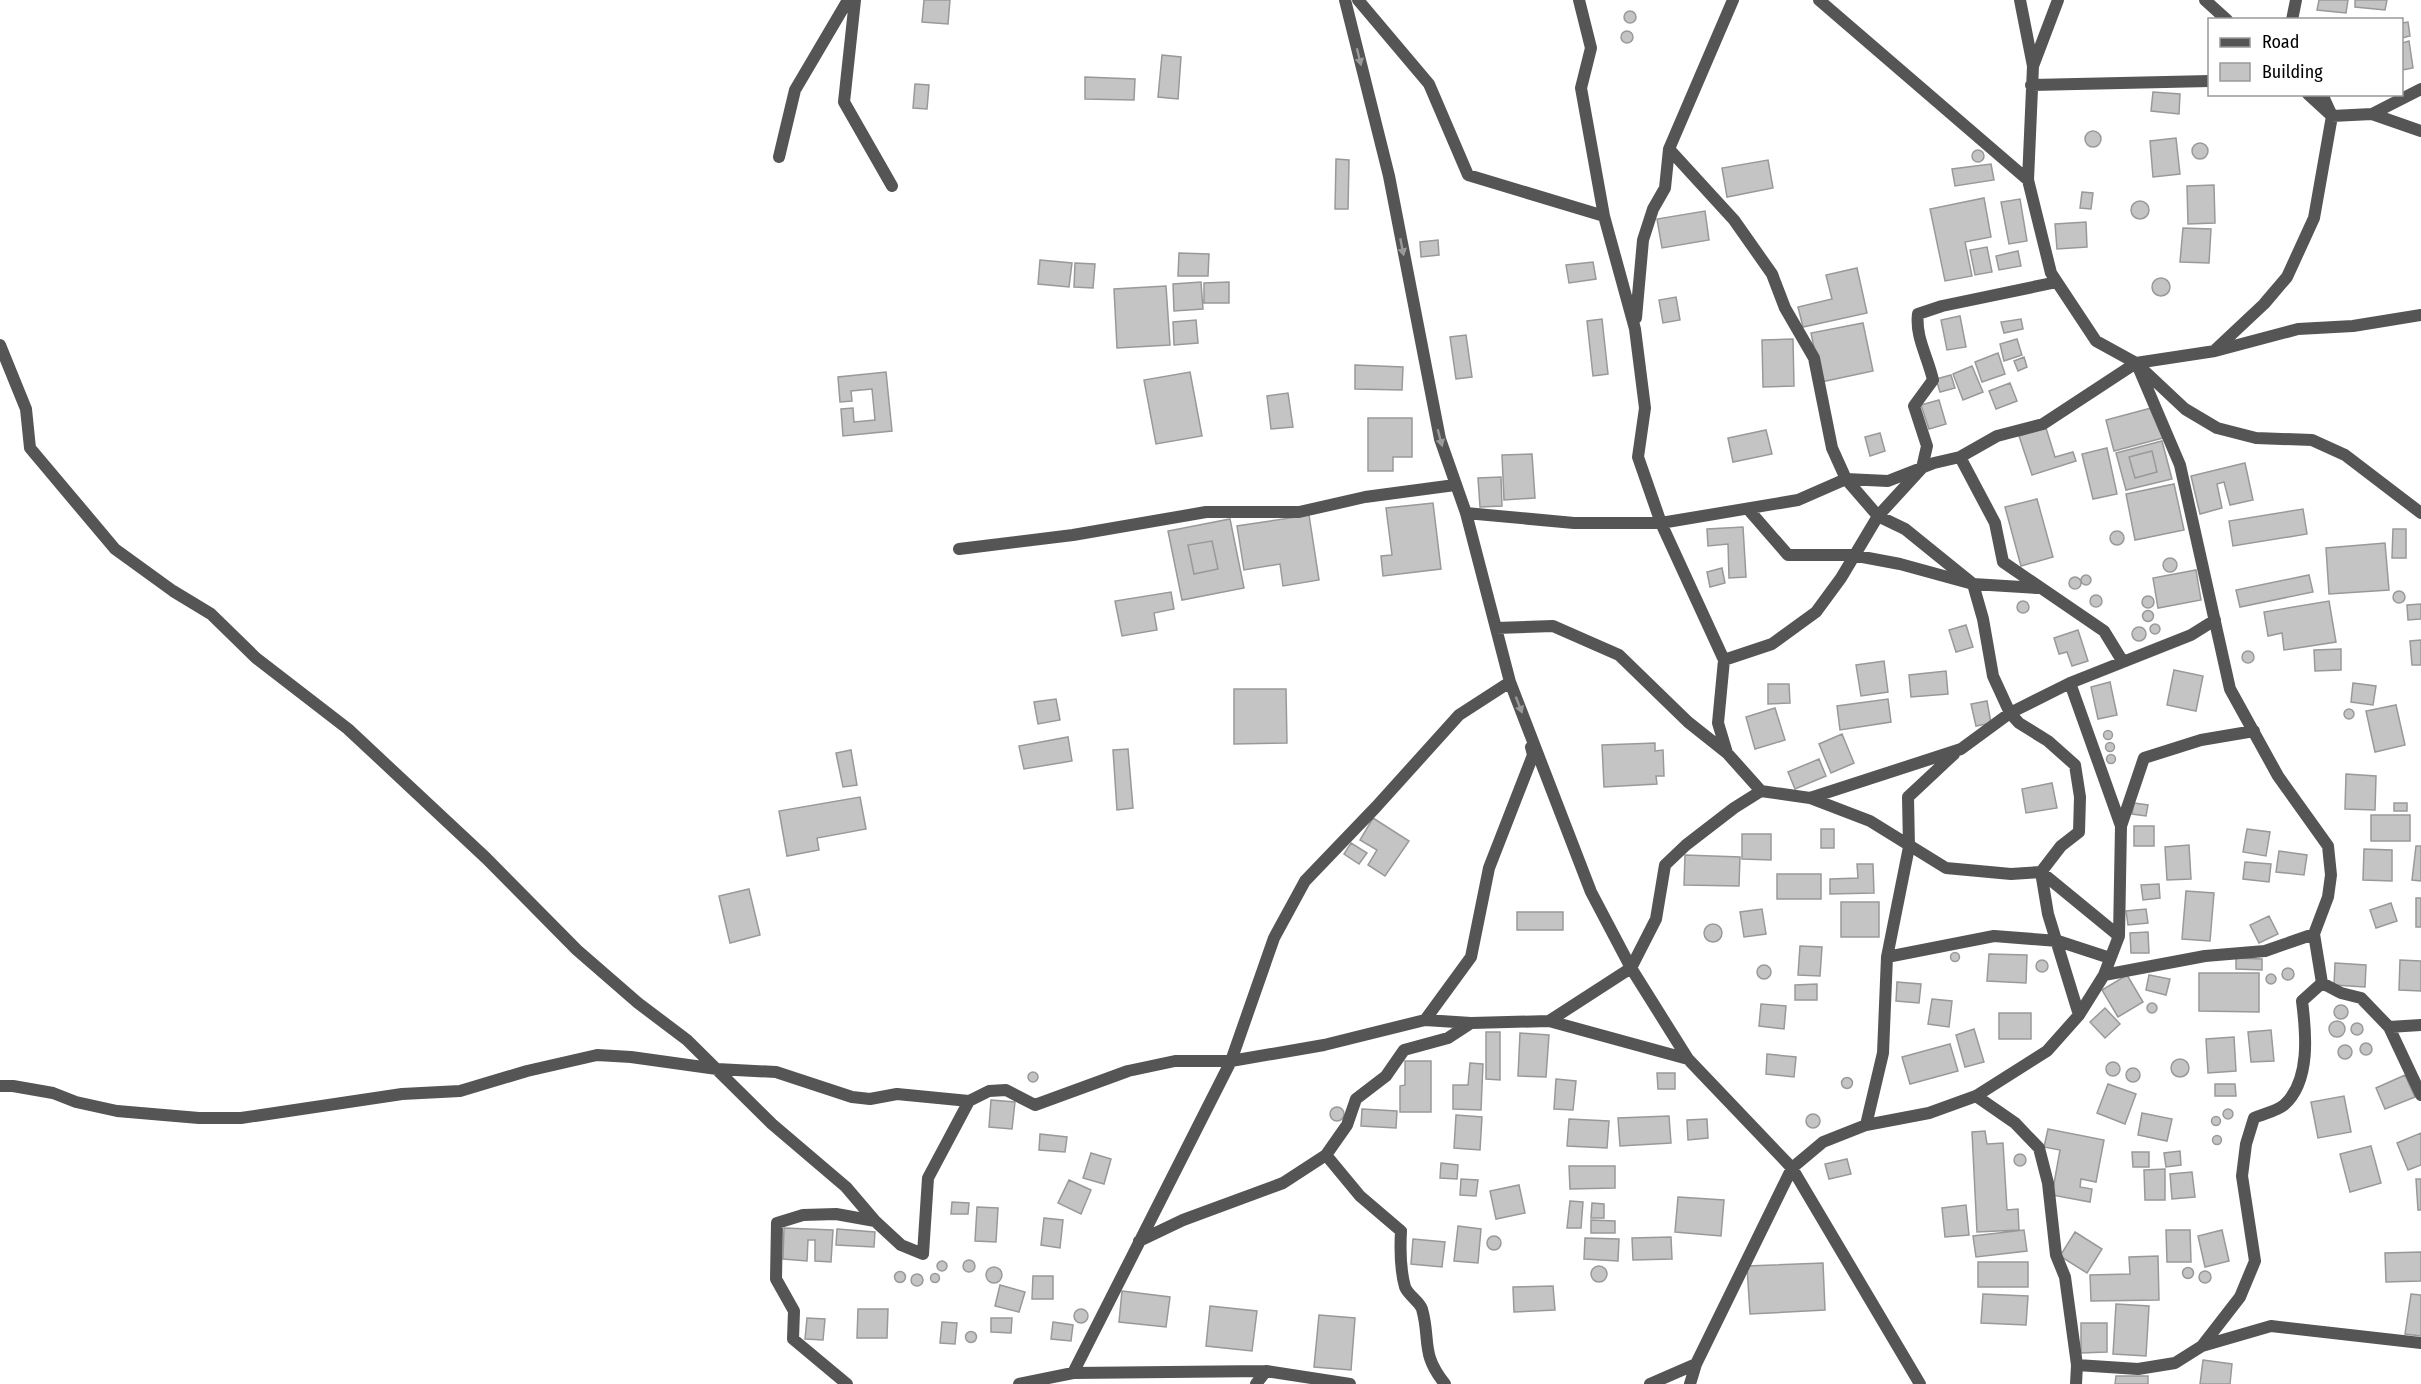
<svg xmlns="http://www.w3.org/2000/svg" width="2421" height="1384" font-family="'Fira Sans Condensed',sans-serif">
<rect width="100%" height="100%" fill="#fff"/>
<!-- building -->
<path fill="#c4c4c4" stroke="#999" stroke-width="1.5" fill-rule="evenodd" d="M924,0H950L948,24L922,22Z
M2319,0H2348L2346,13L2317,10Z
M2355,0H2387L2385,10L2355,7Z
M1624 17a6 6 0 1 1 12 0a6 6 0 1 1-12 0Z
M2408,22L2410,36L2402,38V23Z
M1621 37a6 6 0 1 1 12 0a6 6 0 1 1-12 0Z
M2409,41L2413,68L2402,70V43Z
M1162,55L1181,57L1178,99L1158,97Z
M1085,77L1135,79L1134,100L1085,99Z
M915,84L929,85L927,109L913,108Z
M2153,92L2180,94L2179,114L2151,111Z
M2085 139a8 8 0 1 1 16 0a8 8 0 1 1-16 0Z
M2176,138L2180,174L2153,177L2150,141Z
M2192 151a8 8 0 1 1 16 0a8 8 0 1 1-16 0Z
M1972 156a6 6 0 1 1 12 0a6 6 0 1 1-12 0Z
M1336,159L1349,160L1348,209H1335Z
M1768,160L1773,188L1727,197L1722,168Z
M1991,164L1994,180L1955,186L1952,169Z
M2214,185L2215,223L2188,224L2187,186Z
M2082,192L2093,193L2091,209L2080,208Z
M1984,198L1991,237L1965,242L1972,276L1945,281L1930,209Z
M2020,199L2027,241L2009,244L2001,202Z
M2131 210a9 9 0 1 1 18 0a9 9 0 1 1-18 0Z
M1705,211L1709,240L1662,248L1657,219Z
M2086,222L2087,247L2057,249L2055,224Z
M2183,228L2211,229L2209,263L2180,262Z
M1438,240L1439,255L1421,257L1420,242Z
M1987,247L1992,272L1975,275L1970,250Z
M2018,251L2021,266L1999,270L1996,256Z
M1179,253L1209,254L1208,276H1178Z
M1040,260L1072,263L1069,287L1038,284Z
M1593,262L1596,279L1569,283L1566,265Z
M1075,263L1095,264L1093,288L1074,287Z
M1857,268L1867,313L1803,327L1798,307L1832,299L1826,275Z
M2152 287a9 9 0 1 1 18 0a9 9 0 1 1-18 0Z
M1201,282L1203,309L1174,311L1173,284Z
M1229,282V303H1204V283Z
M1166,286L1170,345L1117,348L1114,289Z
M1676,297L1680,320L1663,323L1659,300Z
M1960,316L1966,347L1947,350L1941,320Z
M1602,319L1608,374L1593,376L1587,321Z
M2021,319L2023,329L2004,333L2001,322Z
M1196,320L1198,343L1174,345L1173,322Z
M1863,323L1873,371L1821,382L1811,333Z
M1466,335L1472,377L1456,379L1450,337Z
M1793,339L1794,386L1763,387L1762,340Z
M2017,339L2022,355L2004,361L2000,344Z
M1998,353L2005,374L1982,382L1975,362Z
M2024,357L2027,367L2018,371L2014,361Z
M1355,365L1403,367L1402,390L1355,389Z
M1972,366L1983,392L1963,400L1953,374Z
M886,372L892,431L843,436L841,409L853,408L854,422L875,420L872,389L851,391L852,401L840,402L838,377Z
M1190,372L1202,436L1156,444L1144,380Z
M1951,375L1955,388L1940,392L1936,379Z
M2010,383L2017,401L1996,409L1989,391Z
M1288,393L1293,427L1271,429L1267,396Z
M1939,400L1946,424L1929,429L1921,405Z
M2155,407L2163,438L2114,451L2106,420Z
M1368,418H1412V457H1393V471H1368Z
M2046,428L2055,457L2073,452L2076,461L2032,475L2019,436Z
M1766,430L1772,454L1733,462L1728,438Z
M1880,433L1885,451L1870,456L1865,437Z
M2162,441L2172,479L2126,490L2116,453ZM2152,451L2157,472L2135,478L2129,457Z
M2107,448L2117,494L2093,499L2082,454Z
M2152,451L2157,472L2135,478L2129,457Z
M1532,454L1535,498L1504,500L1502,455Z
M2245,463L2253,500L2230,505L2224,482L2217,484L2222,508L2200,514L2191,476Z
M1501,477L1502,506L1480,507L1478,478Z
M2174,484L2184,530L2135,540L2126,494Z
M2037,499L2053,557L2021,566L2005,507Z
M1433,503L1441,569L1383,576L1381,556L1392,555L1386,508Z
M2303,509L2307,534L2233,546L2229,521Z
M1309,515L1319,580L1283,586L1280,564L1244,570L1237,526Z
M1230,519L1244,588L1182,600L1168,531ZM1212,541L1218,569L1194,574L1188,545Z
M1743,527L1746,577L1729,578L1728,544L1708,546L1707,529Z
M2393,529H2406V558H2392Z
M2110 538a7 7 0 1 1 14 0a7 7 0 1 1-14 0Z
M1212,541L1218,569L1194,574L1188,545Z
M2385,543L2389,590L2329,594L2326,548Z
M2163 565a7 7 0 1 1 14 0a7 7 0 1 1-14 0Z
M1722,568L1725,583L1710,587L1707,572Z
M2196,570L2201,600L2158,608L2153,578Z
M2309,575L2313,592L2240,607L2236,590Z
M2081 580a5 5 0 1 1 10 0a5 5 0 1 1-10 0Z
M2069 583a6 6 0 1 1 12 0a6 6 0 1 1-12 0Z
M2393 597a6 6 0 1 1 12 0a6 6 0 1 1-12 0Z
M1171,592L1174,609L1154,613L1157,630L1122,636L1115,601Z
M2090 601a6 6 0 1 1 12 0a6 6 0 1 1-12 0Z
M2142 602a6 6 0 1 1 12 0a6 6 0 1 1-12 0Z
M2329,601L2336,642L2284,650L2282,633L2268,636L2264,612Z
M2017 607a6 6 0 1 1 12 0a6 6 0 1 1-12 0Z
M2421,604V619L2408,620L2407,605Z
M2142.5 616a5.5 5.5 0 1 1 11 0a5.5 5.5 0 1 1-11 0Z
M2150 629a5 5 0 1 1 10 0a5 5 0 1 1-10 0Z
M1966,625L1973,647L1956,652L1949,630Z
M2132 634a7 7 0 1 1 14 0a7 7 0 1 1-14 0Z
M2078,630L2088,661L2072,666L2067,652L2059,654L2054,638Z
M2421,640V665H2412L2410,641Z
M2341,649V670L2315,671L2314,650Z
M2242 657a6 6 0 1 1 12 0a6 6 0 1 1-12 0Z
M1884,661L1888,692L1861,696L1856,665Z
M2174,670L2203,676L2196,711L2167,705Z
M1946,671L1948,694L1911,697L1909,675Z
M2110,682L2117,715L2098,719L2091,687Z
M2353,683L2376,686L2373,705L2351,702Z
M1768,684H1789L1790,703L1768,704Z
M1234,689H1286L1287,743L1234,744Z
M1056,699L1060,720L1038,724L1034,702Z
M1888,699L1891,722L1840,730L1837,706Z
M1987,701L1991,723L1976,726L1971,704Z
M2396,705L2405,745L2375,752L2366,711Z
M1775,708L1785,740L1755,749L1746,717Z
M2344 714a5 5 0 1 1 10 0a5 5 0 1 1-10 0Z
M2103.5 735a4.5 4.5 0 1 1 9 0a4.5 4.5 0 1 1-9 0Z
M1842,734L1854,763L1831,773L1819,744Z
M1068,737L1072,761L1024,769L1019,746Z
M2105.5 747a4.5 4.5 0 1 1 9 0a4.5 4.5 0 1 1-9 0Z
M1655,743V751L1663,750L1664,776H1656L1657,784L1604,787L1602,745Z
M1128,749L1133,808L1117,810L1113,750Z
M851,750L857,785L843,787L836,753Z
M2106.5 759a4.5 4.5 0 1 1 9 0a4.5 4.5 0 1 1-9 0Z
M1819,759L1826,776L1795,789L1788,772Z
M2346,774L2376,776L2375,810L2345,809Z
M2052,783L2057,808L2026,813L2022,789Z
M860,797L866,829L817,838L819,850L787,856L779,811Z
M2134,803L2148,805L2146,816L2132,814Z
M2394,803H2407V811H2394Z
M2371,815H2410V841H2371Z
M1373,818L1409,841L1385,876L1368,865L1377,850L1360,840Z
M2134,826H2154V846H2134Z
M1821,829H1834V848H1821Z
M2247,829L2270,832L2266,856L2243,852Z
M1742,834H1771V860L1742,859Z
M1351,843L1367,853L1359,864L1344,854Z
M2189,845L2191,879L2167,880L2165,847Z
M2416,846H2421V881L2412,880Z
M2364,849L2392,850V881L2363,880Z
M2279,851L2307,855L2304,875L2276,872Z
M1685,855L1740,857L1739,886L1684,885Z
M2245,862L2271,864L2269,882L2243,879Z
M1857,864H1873L1874,893L1830,894V879L1858,878Z
M1777,874H1821V899H1777Z
M2159,884L2160,898L2143,900L2141,885Z
M749,889L760,935L730,943L719,896Z
M2186,891L2214,893L2210,941L2182,939Z
M2416,898H2421V927H2416Z
M1841,902H1879V937H1841Z
M2391,903L2397,921L2376,928L2370,910Z
M1762,909L1766,934L1744,937L1740,912Z
M2146,909L2148,923L2128,925L2126,911Z
M1517,912H1563V930H1517Z
M2269,916L2278,934L2259,943L2250,925Z
M1704 933a9 9 0 1 1 18 0a9 9 0 1 1-18 0Z
M2148,932L2149,953H2131L2130,933Z
M1800,946L1822,947L1820,976L1798,975Z
M1950.5 957a4.5 4.5 0 1 1 9 0a4.5 4.5 0 1 1-9 0Z
M1989,954L2027,955L2026,983L1987,981Z
M2236,958L2262,959V970L2236,969Z
M2400,960L2421,961V991L2399,990Z
M2036 966a6 6 0 1 1 12 0a6 6 0 1 1-12 0Z
M2335,963L2366,965L2365,987L2334,985Z
M1757 972a7 7 0 1 1 14 0a7 7 0 1 1-14 0Z
M2282 974a6 6 0 1 1 12 0a6 6 0 1 1-12 0Z
M2199,973H2259V1012L2199,1011Z
M2266 979a5 5 0 1 1 10 0a5 5 0 1 1-10 0Z
M2127,975L2143,1002L2118,1017L2102,990Z
M2149,975L2170,979L2166,995L2146,990Z
M1897,982L1921,984L1919,1003L1896,1001Z
M1817,984V1000H1795V985Z
M1932,999L1952,1001L1949,1027L1928,1024Z
M2147 1008a5 5 0 1 1 10 0a5 5 0 1 1-10 0Z
M1761,1004L1786,1006L1784,1029L1759,1026Z
M2334 1012a7 7 0 1 1 14 0a7 7 0 1 1-14 0Z
M2105,1008L2120,1024L2105,1038L2090,1022Z
M1999,1013H2031V1039H1999Z
M2329 1029a8 8 0 1 1 16 0a8 8 0 1 1-16 0Z
M2351 1029a6 6 0 1 1 12 0a6 6 0 1 1-12 0Z
M1974,1029L1984,1062L1965,1067L1956,1035Z
M2271,1030L2274,1061L2251,1062L2248,1032Z
M1486,1032H1500V1080L1486,1079Z
M1520,1033L1549,1035L1546,1077L1518,1076Z
M2234,1037L2236,1071L2208,1073L2206,1039Z
M2360 1049a6 6 0 1 1 12 0a6 6 0 1 1-12 0Z
M1950,1044L1958,1071L1910,1084L1902,1057Z
M2338 1052a7 7 0 1 1 14 0a7 7 0 1 1-14 0Z
M1767,1054L1796,1057L1794,1077L1766,1074Z
M2171 1068a9 9 0 1 1 18 0a9 9 0 1 1-18 0Z
M1405,1061H1431V1112H1400V1086L1405,1085Z
M2106 1069a7 7 0 1 1 14 0a7 7 0 1 1-14 0Z
M1470,1063L1483,1064L1481,1110L1453,1109V1085H1468Z
M2126 1075a7 7 0 1 1 14 0a7 7 0 1 1-14 0Z
M1028 1077a5 5 0 1 1 10 0a5 5 0 1 1-10 0Z
M1657,1073H1675V1089H1658Z
M2405,1075L2415,1097L2385,1109L2376,1088Z
M1841.5 1083a5.5 5.5 0 1 1 11 0a5.5 5.5 0 1 1-11 0Z
M1556,1079L1576,1081L1573,1110L1554,1109Z
M2108,1084L2136,1094L2125,1124L2097,1113Z
M2215,1084H2235L2236,1096H2215Z
M2344,1096L2351,1132L2318,1138L2311,1102Z
M991,1100L1015,1102L1012,1129L989,1127Z
M1330 1114a7 7 0 1 1 14 0a7 7 0 1 1-14 0Z
M2223 1114a5 5 0 1 1 10 0a5 5 0 1 1-10 0Z
M1362,1109L1397,1111L1396,1128L1361,1126Z
M2142,1113L2172,1119L2167,1141L2138,1135Z
M1806 1121a7 7 0 1 1 14 0a7 7 0 1 1-14 0Z
M1456,1115L1482,1117L1480,1150L1454,1148Z
M1669,1116L1671,1143L1620,1146L1618,1118Z
M2211.5 1121a4.5 4.5 0 1 1 9 0a4.5 4.5 0 1 1-9 0Z
M1569,1119L1609,1121L1607,1148L1567,1146Z
M1707,1119L1708,1138L1688,1140L1687,1120Z
M2048,1129L2104,1140L2096,1182L2081,1179L2080,1187L2092,1189L2090,1202L2052,1195L2060,1150L2044,1147Z
M1985,1131L1987,1144L2003,1143L2007,1210L2018,1209L2019,1230L1977,1232L1972,1132Z
M2421,1133V1165L2408,1170L2397,1143Z
M1040,1134L1067,1137L1065,1152L1039,1150Z
M2212.5 1140a4.5 4.5 0 1 1 9 0a4.5 4.5 0 1 1-9 0Z
M2371,1146L2381,1183L2350,1192L2340,1154Z
M2180,1151L2181,1165L2166,1167L2164,1153Z
M2132,1152H2149V1167H2133Z
M1091,1153L1111,1159L1104,1184L1083,1178Z
M2014 1160a6 6 0 1 1 12 0a6 6 0 1 1-12 0Z
M1847,1159L1851,1174L1829,1179L1825,1164Z
M1441,1163L1458,1165L1457,1179L1440,1178Z
M1569,1166H1615V1188L1570,1189Z
M2165,1169V1200H2145L2144,1170Z
M2192,1172L2195,1197L2172,1199L2170,1174Z
M1461,1179L1478,1180L1476,1196L1460,1195Z
M2416,1179H2421V1210H2418Z
M1069,1180L1091,1190L1081,1214L1058,1203Z
M1519,1185L1525,1213L1496,1219L1490,1191Z
M1678,1197L1724,1200L1721,1236L1675,1232Z
M1570,1201L1583,1202L1581,1228H1567Z
M952,1202L969,1203L968,1214H951Z
M1592,1203L1604,1204V1218H1591Z
M1966,1205L1969,1235L1945,1237L1942,1208Z
M977,1207L998,1208L996,1242L975,1241Z
M1044,1218L1063,1220L1060,1248L1041,1245Z
M1591,1220L1615,1221V1233H1591Z
M1458,1226L1481,1229L1478,1263L1454,1261Z
M784,1228L833,1230L831,1262L815,1261V1240H808L807,1261L783,1259Z
M837,1229L875,1232L874,1247L836,1245Z
M2024,1230L2027,1251L1976,1257L1973,1236Z
M2166,1230H2190L2191,1262H2167Z
M2222,1230L2229,1261L2205,1267L2198,1236Z
M2075,1232L2102,1249L2087,1273L2060,1256Z
M1487 1243a7 7 0 1 1 14 0a7 7 0 1 1-14 0Z
M1671,1237L1672,1259L1633,1260L1632,1238Z
M1585,1238L1619,1239L1618,1261L1584,1259Z
M1413,1239L1445,1242L1442,1267L1411,1264Z
M2421,1252V1281L2386,1282L2385,1253Z
M2158,1256L2159,1300L2091,1301L2090,1275L2130,1274L2129,1257Z
M963 1266a6 6 0 1 1 12 0a6 6 0 1 1-12 0Z
M937 1266a5 5 0 1 1 10 0a5 5 0 1 1-10 0Z
M1978,1262H2028V1287H1978Z
M1823,1263L1825,1310L1750,1314L1747,1266Z
M1591 1274a8 8 0 1 1 16 0a8 8 0 1 1-16 0Z
M986 1275a8 8 0 1 1 16 0a8 8 0 1 1-16 0Z
M2182.5 1273a5.5 5.5 0 1 1 11 0a5.5 5.5 0 1 1-11 0Z
M2199 1277a6 6 0 1 1 12 0a6 6 0 1 1-12 0Z
M894.5 1277a5.5 5.5 0 1 1 11 0a5.5 5.5 0 1 1-11 0Z
M930.5 1278a4.5 4.5 0 1 1 9 0a4.5 4.5 0 1 1-9 0Z
M911 1280a6 6 0 1 1 12 0a6 6 0 1 1-12 0Z
M1033,1276H1053V1299H1032Z
M1000,1285L1025,1292L1019,1312L995,1306Z
M1553,1286L1555,1310L1514,1312L1513,1287Z
M1122,1291L1170,1297L1166,1327L1119,1322Z
M1983,1294L2028,1296L2026,1325L1981,1323Z
M2411,1294L2421,1295V1336L2405,1334Z
M2116,1304L2149,1306L2146,1356L2113,1354Z
M1210,1306L1257,1311L1252,1351L1206,1346Z
M858,1309H888L887,1338H857Z
M1074 1316a7 7 0 1 1 14 0a7 7 0 1 1-14 0Z
M1319,1315L1355,1318L1351,1370L1314,1367Z
M807,1318L825,1319L823,1340L805,1339Z
M991,1318H1012L1011,1333L991,1332Z
M942,1322L957,1323L955,1344L940,1343Z
M1053,1322L1073,1325L1071,1341L1051,1339Z
M2081,1323H2107V1352L2081,1353Z
M965.5 1337a5.5 5.5 0 1 1 11 0a5.5 5.5 0 1 1-11 0Z
M2203,1360L2232,1364L2230,1384H2200Z
M2116,1376H2148V1384H2115Z"/>
<g fill="none" stroke-linecap="round" stroke-linejoin="round">
<!-- minor -->
<path stroke="#555" stroke-width="12" d="M855,0L844,102L892,186
M1345,0L1389,176L1440,439L1466,513L1510,682L1591,892L1631,968L1688,1059L1792,1168L1920,1384
M1358,0L1429,84L1468,175L1604,216
M1579,0L1591,48L1581,88L1604,216L1635,329L1645,408L1638,457L1661,523L1724,660L1718,723L1727,753L1761,791
M1819,0L2028,180
M2020,0L2033,66
M2058,0L2033,66L2028,180L2051,273L2096,341L2136,363L2185,409L2217,428L2256,438L2312,440L2345,455L2421,513
M2205,0L2227,20
M2292,20L2296,0
M2031,85L2210,81
M2308,94L2332,116L2372,114L2421,131
M2372,114L2421,89
M1669,149L1734,220L1772,274L1785,308L1814,358L1832,448L1846,479L1878,516L1905,529L1973,584L1983,619L1993,676L2010,713L2019,723L2048,741L2075,765L2080,797L2079,832L2061,846L2041,872L2048,914L2079,1015
M779,157L795,90L848,0
M1636,318L1643,240L1653,209L1665,188L1669,149L1733,0
M0,345L26,409L30,448L115,549L173,591L211,614L256,658L348,729L486,858L577,950L638,1003L687,1040L772,1124L846,1187L875,1221
M2215,350L2264,304L2287,277L2314,218L2332,116L2322,94
M2139,369L2180,465L2230,689L2278,776L2328,846L2331,875L2328,897L2314,934
M1960,457L1995,523L2003,562L2104,631L2123,662
M1748,509L1788,555H1852L1900,564L1973,584L2037,588
M1466,513L1574,523H1661L1798,500L1846,479L1888,481L1934,463L1960,457L1997,436L2043,424L2136,363L2215,351L2298,329L2353,326L2421,315
M959,549L1073,535L1206,512H1299L1365,497L1455,485
M1496,628L1553,626L1619,655L1688,722L1727,753
M1724,660L1772,644L1816,612L1841,578L1878,516L1922,468L1927,446L1914,406L1933,380C1928,357 1915,337 1918,314L1942,306L2057,282
M1810,798L1870,821L1946,868L2011,874L2041,872L2119,936
M2121,826L2144,758L2201,740L2254,731
M1887,957L1994,936L2058,941L2110,958
M2104,975L2205,956L2265,951L2314,934L2322,983L2341,993L2361,998L2389,1027L2421,1095
M1425,1020L1471,957L1489,868L1533,755L1531,747
M1549,1021L1631,968L1656,919L1665,865L1686,845L1734,808L1761,791L1810,798L1961,749L2010,713L2070,683L2191,635L2215,620
M2389,1027L2421,1025
M0,1086H13L53,1093L76,1102L117,1111L199,1118H241L402,1094L460,1091L527,1071L597,1055L631,1057L717,1069L776,1072L852,1097L870,1099L897,1094L969,1101
M1976,1096L2015,1123L2039,1148L2048,1183L2056,1255L2065,1277L2077,1365L2138,1369L2175,1363L2202,1346L2271,1326L2421,1343
M1866,1125L1883,1053L1887,957L1909,847L1908,797L1954,754
M1326,1155L1360,1196L1401,1231C1400,1249 1400,1269 1405,1287C1408,1295 1419,1301 1422,1309C1431,1341 1420,1353 1445,1384
M1139,1241L1183,1220L1283,1183L1326,1155L1347,1125L1356,1099L1386,1076L1404,1050L1448,1038L1471,1023
M2202,1346L2240,1297L2255,1261L2242,1176L2246,1144L2254,1118C2263,1114 2277,1111 2284,1105C2311,1081 2306,1032 2302,1001L2322,983
M1073,1373L1231,1061L1274,938L1305,881L1376,807L1459,715L1510,682
M847,1384L793,1339L794,1311L776,1279L777,1223L803,1215L836,1214L875,1221L901,1245L923,1254L928,1178L969,1101L989,1091L1006,1090L1035,1105L1128,1071L1175,1061H1231L1324,1045L1425,1020L1471,1023L1549,1021L1688,1059
M1019,1384L1073,1373L1266,1371L1350,1384
M1256,1384L1266,1371
M1650,1384L1696,1364
M1690,1384L1696,1364L1792,1168L1823,1142L1866,1125L1929,1113L1976,1096L2047,1051L2079,1015L2104,975L2119,936L2121,826L2070,683
M2076,1384L2077,1365"/>
</g>
<!-- one-way arrows -->
<defs><path id="oneway-solid" d="M-6-.8H1V-3.2L6.5 0L1 3.2V.8H-6Z" transform="scale(1.5)"/></defs>
<g fill="#999">
<use href="#oneway-solid" transform="translate(1359 57) rotate(76)"/>
<use href="#oneway-solid" transform="translate(1402 247) rotate(79)"/>
<use href="#oneway-solid" transform="translate(1440 438) rotate(75)"/>
<use href="#oneway-solid" transform="translate(1519 705) rotate(69)"/>
</g>
<!-- legend -->
<rect x="2208" y="18" width="195" height="78" fill="#ffffff" stroke="#999999" stroke-width="1.5"/>
<rect x="2220" y="38" width="30" height="9" fill="#555555" stroke="#999999" stroke-width="1.5"/>
<text x="2262" y="48" font-size="18" fill="#000000">Road</text>
<rect x="2220" y="63" width="30" height="18" fill="#c4c4c4" stroke="#999999" stroke-width="1.5"/>
<text x="2262" y="78" font-size="18" fill="#000000">Building</text>
</svg>
